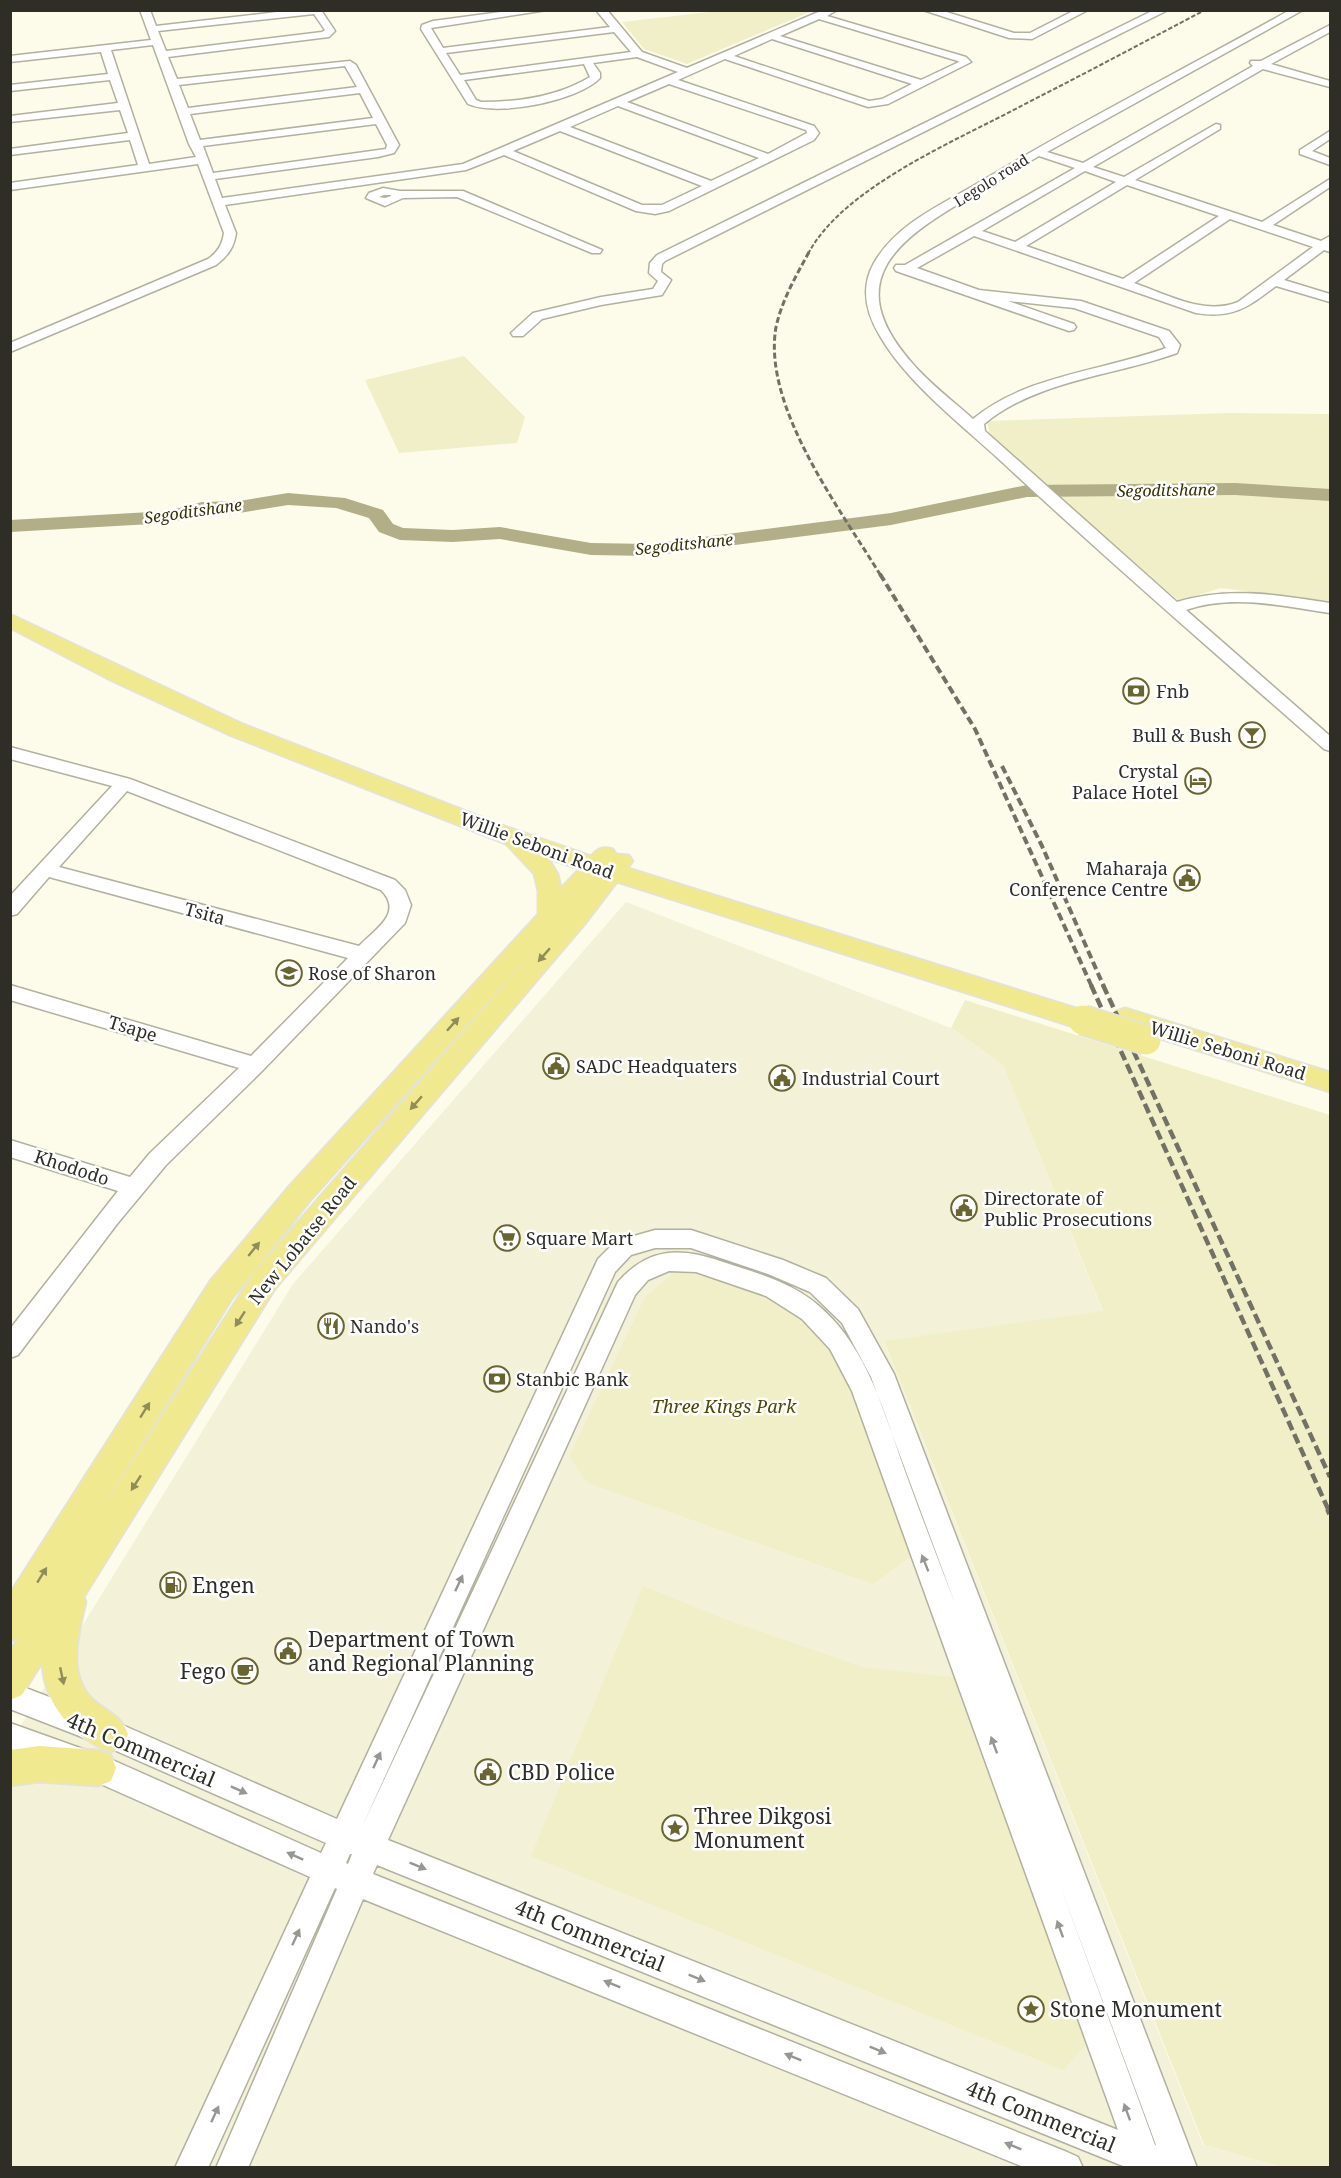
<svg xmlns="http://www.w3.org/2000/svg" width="1341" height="2178" font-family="'Noto Serif',serif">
<rect width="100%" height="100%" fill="#fdfcea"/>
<!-- built -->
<path fill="#f3f1d7" d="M626,902L951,1028L1003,1065L1103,1312L884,1342L1203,2145L1282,2167H11L10,1743L293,1284Z"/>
<!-- green -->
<path fill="#f1efc8" d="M718,11H812L687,64L644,49L622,22Z
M464,356L525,417L517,443L399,453L365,380Z
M1229,413L1330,414V601L1221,588L1179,601L990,436L987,421Z
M965,1000L1330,1115V2167H1282L1204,2145L884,1341L1103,1311L1003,1065L951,1028Z
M676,1271L745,1285L798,1312L824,1337L854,1385L913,1555L873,1584L588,1483L569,1457L645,1297Z
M643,1586L719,1617L862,1667L960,1678L1091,2039L1063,2070L531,1856Z"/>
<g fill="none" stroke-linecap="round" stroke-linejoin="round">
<!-- river -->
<path fill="#b1ae88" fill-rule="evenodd" d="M1235,483L1330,489V501L1235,495L1027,497L891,525L650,556L591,555L500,539L453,542L400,540L379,532L369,518L336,508L288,505L239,513L203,514L169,523L10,532V520L168,511L202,502L239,501L288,493L345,498L383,510L393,524L403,528L453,530L500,527L591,543L650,544L891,513L1027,485Z"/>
<!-- minor casing -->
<g stroke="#b2b19f" stroke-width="3">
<path id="minor" d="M140,10H150L156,26L294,10H321L335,31L329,37L168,57L177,79L350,61L356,65L399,145L394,153L378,157L215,179L222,198L463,164L678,72L637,57L593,63L600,73V78C578,101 497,117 468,104L421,29L422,25L433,21L515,10H547L431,28L443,48L610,27L596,10H607L642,52L687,68L823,10H837L827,16L966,57L971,62L888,104L868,107L725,59L678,80L814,126L819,133L814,140L669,211L655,214L636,211L504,155L466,170L225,205L236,233C234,247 228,256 216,265L10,352V343L208,259C218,252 222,245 224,233L198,164L10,190V183L138,165L130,140L10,155V149L128,133L120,110L10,122V116L118,103L110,80L10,91V85L108,74L101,52L10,62V56L151,40ZM314,14L325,30L322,32L166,51L158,31ZM819,19L958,61L959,62L921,80L780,36ZM614,32L631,52L460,75L446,53ZM772,39L912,84L882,99L869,101L734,56ZM153,45L189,144L196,157L149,164L111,50ZM584,64L590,77C557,97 518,102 481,102L476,100L464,80ZM345,66L357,87L188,108L179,85ZM669,84L806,130L807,133L768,154L627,102ZM360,93L373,118L200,140L190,114ZM618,106L759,158L711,181L570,127ZM376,124L387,145L386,149L213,173L203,146ZM560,131L702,186L662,205H642L513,151Z
M923,10H940L1014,33H1030L1075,10H1088L1032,39L1009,38Z
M1154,10H1168L665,261L662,264L661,272L671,280L662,295L601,305L542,319L523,336H513L511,333L533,313L601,297L653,289L658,281L649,273L650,263L657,255Z
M1290,10H1303L1047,152L1083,163L1253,66L1250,63L1251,61H1261L1330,25V32L1271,64L1330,81V87L1263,69L1093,167L1124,177L1216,124L1220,125V129L1135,180L1262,222L1330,179V187L1273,225L1321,241L1330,236V252L1324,250L1284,280L1330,294V302L1276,286C1248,307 1233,319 1196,313L974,236L917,268L979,290L1081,301L1169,331L1180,345L1177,353C1114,376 1037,380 984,424L985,431L1177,602C1228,586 1279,595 1330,603V613C1282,606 1233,594 1186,610L1330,736V751L1324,749C1216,654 1107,560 1002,462C962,425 907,383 880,336C866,313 860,288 874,263C897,223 943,204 980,182C1081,121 1187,68 1290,10ZM1039,156L1075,168L905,265H896L894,268L896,271L1069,331L1074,330L1076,327L1074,324L1008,301L1074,308L1159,337L1166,348C1103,371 1026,375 973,419C953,401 930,384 912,363C839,280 898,239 972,196C994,183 1016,169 1039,156ZM1085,171L1116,182L1015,242L982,231ZM1127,185L1219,216L1123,279L1026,246ZM1230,219L1313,247L1238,302C1205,316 1166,294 1134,283Z
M1330,131V139L1312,151L1330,158V165L1300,154V150Z
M383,188L400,191H463L602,250L600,253H592L457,197L403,198L385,206L366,198L369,193ZM384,195H391V196L385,198L379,197Z
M10,747L130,779L395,880L405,890L411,905L405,923L262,1071L166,1165L117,1224L18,1355L10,1358V1329L118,1191L10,1157V1140L130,1177L150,1153L239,1068L10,1000V985L251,1056L348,958L49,877L17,914L10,916V896L112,786L10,759ZM127,791L381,890C404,913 375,929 359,946L59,867Z
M655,1230H691L783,1260L826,1278L858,1309L894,1374L1197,2168H1128L377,1865L373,1874L1067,2152L1078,2157L1083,2168H1026L363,1899L248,2168H216L337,1889L335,1888L208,2168H175L310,1877L94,1781L10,1751V1723L108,1758L321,1853L326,1843L105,1746L10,1709V1682L120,1724L337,1819L598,1259L616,1241ZM655,1248H691L768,1274L810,1292L842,1323L871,1377L956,1606C939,1562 922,1518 906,1474C885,1415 868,1348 819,1306C792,1282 754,1272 720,1261C679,1247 648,1248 618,1282L361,1829L615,1272L631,1255ZM669,1271L696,1272L766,1296L802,1319L830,1349L852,1391L1118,2130L388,1840L635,1295L648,1280ZM350,1854H352L348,1864L346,1863ZM1058,1880L1156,2145H1155Z"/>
</g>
<!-- major casing -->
<g stroke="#e2e2e1" stroke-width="3">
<path id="major" d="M10,614L243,724L510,828L591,856C598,848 603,846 613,849L616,854L629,855L633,861L628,868L1092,1013L1096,1020L1092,1027L1083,1030L617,882L585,924L275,1289L84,1597L86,1602C78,1635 66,1677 96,1702C110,1713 121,1716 128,1734L123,1747L110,1752C73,1737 44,1704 42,1663L22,1695L10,1700V1651L18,1638L10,1642V1593L210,1281L290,1185L538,914V891L534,874L506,844L227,734L112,681L10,628ZM549,859L579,869L561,888L558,874ZM538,946L255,1271L96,1518L232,1299L310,1201Z
M1125,1008L1330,1072V1092L1116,1025L1112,1018L1116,1011Z
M39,1746L98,1750L111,1755L116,1768L111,1781L98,1786L39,1782L10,1786V1750Z"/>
</g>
<!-- minor -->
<use href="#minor" fill="#fff" fill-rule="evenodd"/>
<!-- major -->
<use href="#major" fill="#f1e98f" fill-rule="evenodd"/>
<!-- rail-far4 -->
<path stroke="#717166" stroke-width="2" stroke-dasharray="4.5 2" stroke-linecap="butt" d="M808,254C843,187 958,140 1023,105C1084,74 1144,42 1205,10"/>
<!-- rail-far3 -->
<path stroke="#717166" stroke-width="3" stroke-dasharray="6 3" stroke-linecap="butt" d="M809,252C796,276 782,300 776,327C762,407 841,510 881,576"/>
<!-- rail-far2 -->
<path stroke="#717166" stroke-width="4" stroke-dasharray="8 4" stroke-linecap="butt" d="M880,574L975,729L1092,987
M1002,766L1042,846L1104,987"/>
<!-- rail-far1 -->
<path stroke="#717166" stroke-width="4.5" stroke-dasharray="10 4.5" stroke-linecap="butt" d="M1091,985L1329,1511
M1103,985L1330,1477"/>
<!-- rail -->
<path stroke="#717166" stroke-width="6" stroke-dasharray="12 6" stroke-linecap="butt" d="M1328,1509L1330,1514"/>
<!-- major-bridge casing -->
<g stroke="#e2e2e1" stroke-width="32" stroke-linecap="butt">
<path id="major-bridge" d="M1083,1020L1146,1040"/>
</g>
<!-- major-bridge -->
<use href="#major-bridge" stroke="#f1e98f" stroke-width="29"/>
</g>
<!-- one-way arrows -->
<defs><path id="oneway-solid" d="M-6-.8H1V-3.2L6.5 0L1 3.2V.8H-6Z" transform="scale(1.5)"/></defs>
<g fill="#908c5b">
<use href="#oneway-solid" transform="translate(544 955) rotate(131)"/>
<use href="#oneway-solid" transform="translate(453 1024) rotate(-48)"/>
<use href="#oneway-solid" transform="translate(416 1103) rotate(131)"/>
<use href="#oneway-solid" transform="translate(254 1249) rotate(-51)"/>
<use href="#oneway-solid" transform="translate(240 1319) rotate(123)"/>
<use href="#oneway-solid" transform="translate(145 1410) rotate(-58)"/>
<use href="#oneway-solid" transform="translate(136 1483) rotate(123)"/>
<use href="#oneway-solid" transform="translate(42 1575) rotate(-58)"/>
<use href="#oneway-solid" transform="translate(62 1676) rotate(78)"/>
</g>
<g fill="#969693">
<use href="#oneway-solid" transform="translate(925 1563) rotate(-112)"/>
<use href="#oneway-solid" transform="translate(459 1583) rotate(-65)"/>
<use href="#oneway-solid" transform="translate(994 1745) rotate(-110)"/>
<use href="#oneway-solid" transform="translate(377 1760) rotate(-65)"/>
<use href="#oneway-solid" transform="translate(239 1790) rotate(24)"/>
<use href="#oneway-solid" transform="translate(295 1856) rotate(-156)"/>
<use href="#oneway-solid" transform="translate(418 1866) rotate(22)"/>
<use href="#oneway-solid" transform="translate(1060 1929) rotate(-110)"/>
<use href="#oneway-solid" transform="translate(296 1937) rotate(-65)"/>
<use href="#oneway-solid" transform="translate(697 1978) rotate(22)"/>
<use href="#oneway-solid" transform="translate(612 1984) rotate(-158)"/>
<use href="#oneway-solid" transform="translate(878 2050) rotate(22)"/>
<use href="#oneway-solid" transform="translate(793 2057) rotate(-158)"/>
<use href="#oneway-solid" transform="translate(1127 2112) rotate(-110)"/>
<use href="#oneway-solid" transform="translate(215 2114) rotate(-65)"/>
<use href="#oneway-solid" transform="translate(1013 2146) rotate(-158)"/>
</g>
<!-- icons -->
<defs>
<g id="bank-ring" transform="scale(1.35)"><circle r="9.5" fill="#fff" stroke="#696531" stroke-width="1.5"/><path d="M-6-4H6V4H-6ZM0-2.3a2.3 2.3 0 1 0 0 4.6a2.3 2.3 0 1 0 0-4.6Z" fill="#696531"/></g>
<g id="bar-ring" transform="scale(1.35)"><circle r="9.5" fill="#fff" stroke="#696531" stroke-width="1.5"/><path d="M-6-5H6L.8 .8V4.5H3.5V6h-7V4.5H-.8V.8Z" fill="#696531"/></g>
<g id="hotel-ring" transform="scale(1.35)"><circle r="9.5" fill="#fff" stroke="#696531" stroke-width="1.5"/><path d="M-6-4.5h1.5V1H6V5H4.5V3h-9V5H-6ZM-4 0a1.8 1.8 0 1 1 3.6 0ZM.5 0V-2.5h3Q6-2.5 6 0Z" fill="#696531"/></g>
<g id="civic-ring" transform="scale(1.35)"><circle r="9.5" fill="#fff" stroke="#696531" stroke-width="1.5"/><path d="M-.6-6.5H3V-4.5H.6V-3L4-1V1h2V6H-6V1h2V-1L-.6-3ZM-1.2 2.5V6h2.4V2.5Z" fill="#696531"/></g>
<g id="school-ring" transform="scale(1.35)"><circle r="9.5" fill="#fff" stroke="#696531" stroke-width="1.5"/><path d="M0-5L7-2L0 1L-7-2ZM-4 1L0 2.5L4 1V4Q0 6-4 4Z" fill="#696531"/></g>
<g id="supermarket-ring" transform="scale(1.35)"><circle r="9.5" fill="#fff" stroke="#696531" stroke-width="1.5"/><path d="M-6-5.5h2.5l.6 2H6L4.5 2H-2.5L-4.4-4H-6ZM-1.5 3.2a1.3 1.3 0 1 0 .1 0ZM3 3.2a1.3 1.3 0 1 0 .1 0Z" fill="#696531"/></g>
<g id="restaurant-ring" transform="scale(1.35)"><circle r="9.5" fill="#fff" stroke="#696531" stroke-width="1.5"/><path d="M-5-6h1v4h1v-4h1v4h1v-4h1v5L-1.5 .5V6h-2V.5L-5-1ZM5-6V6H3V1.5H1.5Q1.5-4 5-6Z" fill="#696531"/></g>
<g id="fuel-ring" transform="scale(1.35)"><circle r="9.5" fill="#fff" stroke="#696531" stroke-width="1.5"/><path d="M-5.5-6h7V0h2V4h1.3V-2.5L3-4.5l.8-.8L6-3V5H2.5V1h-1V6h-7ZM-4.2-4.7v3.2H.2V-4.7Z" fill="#696531"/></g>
<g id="cafe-ring" transform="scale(1.35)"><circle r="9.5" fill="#fff" stroke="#696531" stroke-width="1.5"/><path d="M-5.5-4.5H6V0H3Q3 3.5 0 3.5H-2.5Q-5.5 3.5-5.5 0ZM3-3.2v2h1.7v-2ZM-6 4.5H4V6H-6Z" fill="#696531"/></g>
<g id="sight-ring" transform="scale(1.35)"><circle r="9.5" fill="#fff" stroke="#696531" stroke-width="1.5"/><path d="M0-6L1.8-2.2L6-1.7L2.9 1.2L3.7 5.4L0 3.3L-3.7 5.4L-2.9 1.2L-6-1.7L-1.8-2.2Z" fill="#696531"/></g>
</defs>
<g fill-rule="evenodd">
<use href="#bank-ring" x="1136" y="691"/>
<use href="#bar-ring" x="1252" y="735"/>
<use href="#hotel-ring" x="1198" y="781"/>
<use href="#civic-ring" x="1187" y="878"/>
<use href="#school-ring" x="289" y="973"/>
<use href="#civic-ring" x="556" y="1066"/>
<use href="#civic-ring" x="782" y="1078"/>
<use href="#civic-ring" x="964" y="1208"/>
<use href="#supermarket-ring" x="507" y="1238"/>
<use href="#restaurant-ring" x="331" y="1326"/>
<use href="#bank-ring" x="497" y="1379"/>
<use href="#fuel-ring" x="173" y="1585"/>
<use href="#civic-ring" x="288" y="1651"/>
<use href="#cafe-ring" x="245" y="1671"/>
<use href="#civic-ring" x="488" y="1772"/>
<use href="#sight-ring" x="675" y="1828"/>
<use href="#sight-ring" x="1031" y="2009"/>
</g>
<g text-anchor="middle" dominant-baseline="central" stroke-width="5" stroke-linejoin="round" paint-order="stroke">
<!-- far-street labels -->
<g font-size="15" fill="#2e2e27" stroke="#fff">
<text transform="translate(991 180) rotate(-32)">Legolo road</text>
</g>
<!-- far-water labels -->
<g font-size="16" font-style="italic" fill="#363100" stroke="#fff">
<text transform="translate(1166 490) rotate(-1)">Segoditshane</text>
<text transform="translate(193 511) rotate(-8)">Segoditshane</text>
<text transform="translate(684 544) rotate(-6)">Segoditshane</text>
</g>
<!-- poi labels -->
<g font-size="18" fill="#2e2e27" stroke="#fff" text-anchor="start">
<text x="1156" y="691">Fnb</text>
<text x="1232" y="735" text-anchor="end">Bull &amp; Bush</text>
<text x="1178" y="771" text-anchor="end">Crystal<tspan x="1178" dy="21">Palace Hotel</tspan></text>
<text x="1168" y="868" text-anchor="end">Maharaja<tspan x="1168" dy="21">Conference Centre</tspan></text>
<text x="308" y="973">Rose of Sharon</text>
<text x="576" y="1066">SADC Headquaters</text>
<text x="802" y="1078">Industrial Court</text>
<text x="984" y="1198">Directorate of<tspan x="984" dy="21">Public Prosecutions</tspan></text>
<text x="526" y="1238">Square Mart</text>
<text x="350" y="1326">Nando's</text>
<text x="516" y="1379">Stanbic Bank</text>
</g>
<!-- street labels -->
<g font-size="18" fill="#2e2e27" stroke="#fff">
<text transform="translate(537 845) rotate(20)">Willie Seboni Road</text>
<text transform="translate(205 913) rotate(15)">Tsita</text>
<text transform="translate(133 1028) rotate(17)">Tsape</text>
<text transform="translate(1228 1050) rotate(17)">Willie Seboni Road</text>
<text transform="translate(72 1167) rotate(18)">Khododo</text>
<text transform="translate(302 1240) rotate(-51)">New Lobatse Road</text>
</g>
<!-- park labels -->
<g font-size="18" font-style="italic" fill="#4e4803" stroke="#fff">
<text x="724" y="1406">Three Kings Park</text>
</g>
<!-- near-poi labels -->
<g font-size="21" fill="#2e2e27" stroke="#fff" text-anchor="start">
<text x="192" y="1585">Engen</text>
<text x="308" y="1639">Department of Town<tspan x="308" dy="24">and Regional Planning</tspan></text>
<text x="226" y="1671" text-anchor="end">Fego</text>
<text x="508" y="1772">CBD Police</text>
<text x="694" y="1816">Three Dikgosi<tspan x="694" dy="24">Monument</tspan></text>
<text x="1050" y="2009">Stone Monument</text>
</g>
<!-- near-street labels -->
<g font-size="21" fill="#2e2e27" stroke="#fff">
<text transform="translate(141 1749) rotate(23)">4th Commercial</text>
<text transform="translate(590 1935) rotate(22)">4th Commercial</text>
<text transform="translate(1041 2116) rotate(22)">4th Commercial</text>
</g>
</g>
<!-- border -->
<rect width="1341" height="2178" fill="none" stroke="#2e2e27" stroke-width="24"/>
</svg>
